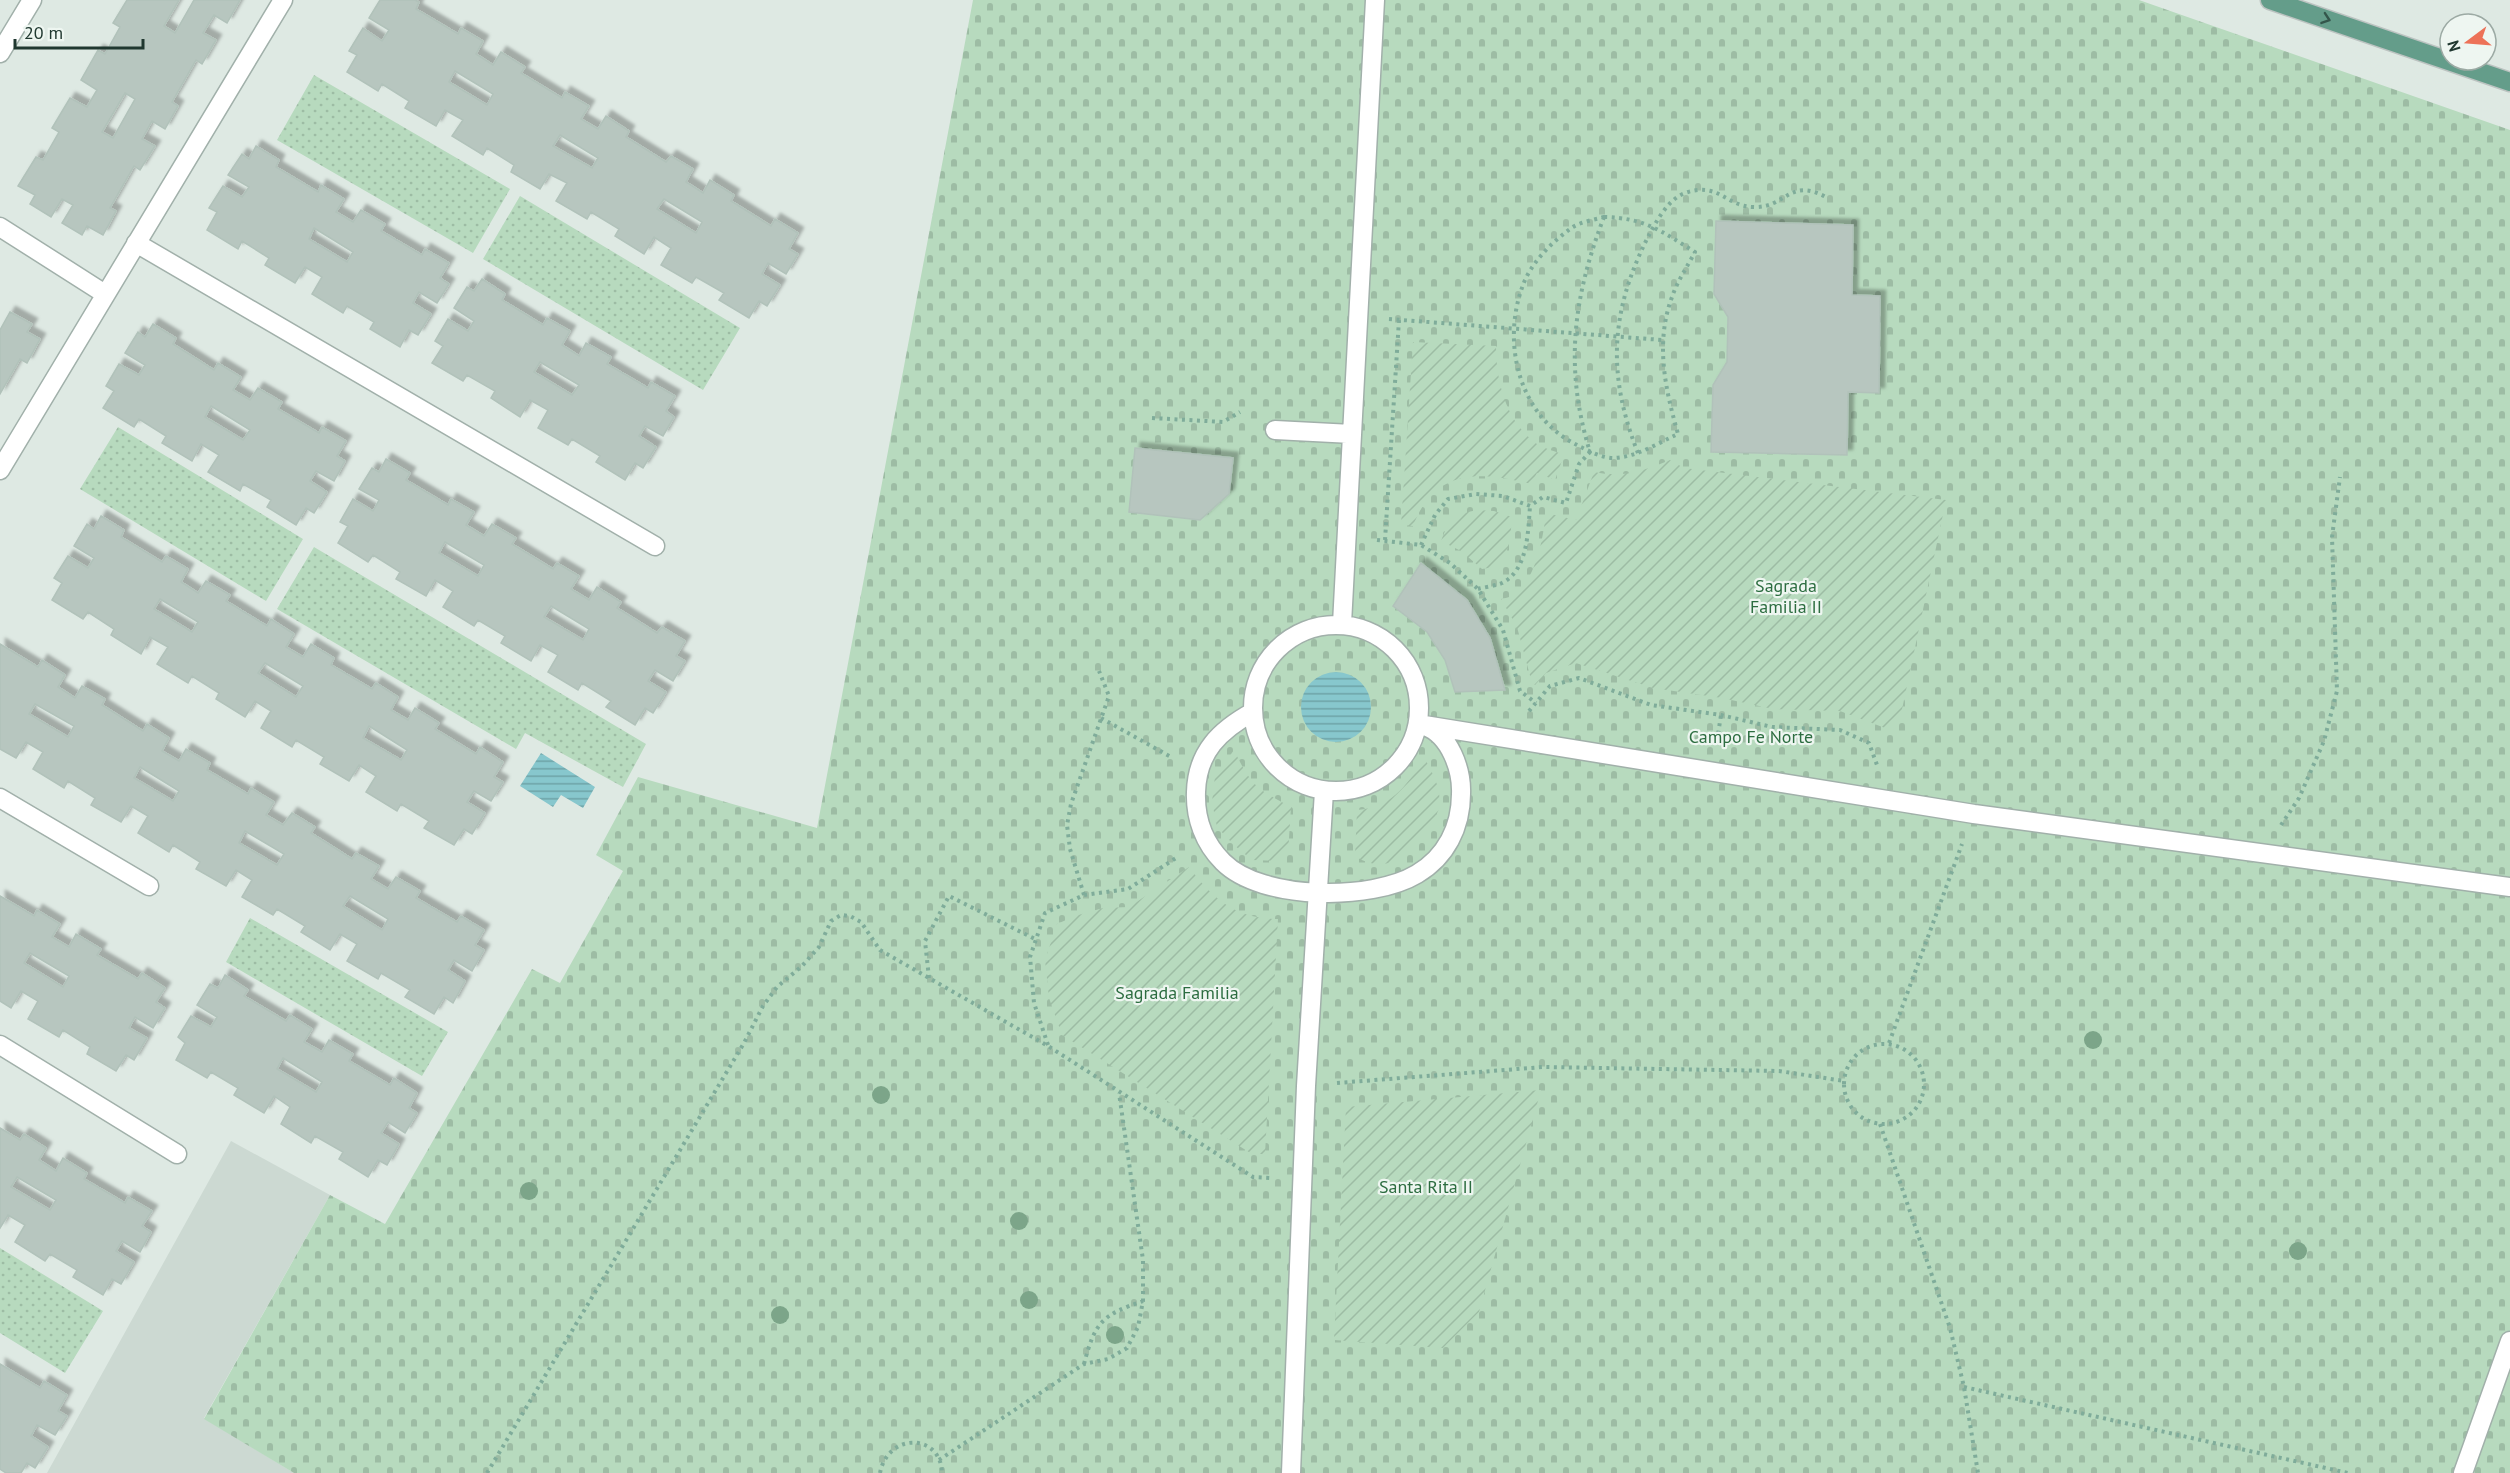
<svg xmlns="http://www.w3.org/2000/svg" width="2510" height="1473" font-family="'PT Sans',sans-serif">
<defs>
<pattern id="grass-dots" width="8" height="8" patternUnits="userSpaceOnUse" patternTransform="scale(1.5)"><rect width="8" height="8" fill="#b7dabe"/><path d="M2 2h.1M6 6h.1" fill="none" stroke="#9dbca4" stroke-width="1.8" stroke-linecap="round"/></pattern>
<pattern id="cemetery-stones" width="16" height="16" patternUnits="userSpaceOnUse" patternTransform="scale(1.5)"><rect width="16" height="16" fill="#b7dabe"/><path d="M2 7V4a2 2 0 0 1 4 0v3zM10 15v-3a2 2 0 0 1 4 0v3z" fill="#9dbca4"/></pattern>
<pattern id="garden-furrows" width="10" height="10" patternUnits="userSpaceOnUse" patternTransform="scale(1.5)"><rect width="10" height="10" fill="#b7dabe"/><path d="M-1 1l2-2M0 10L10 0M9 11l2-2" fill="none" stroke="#9dbca4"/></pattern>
<pattern id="water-rules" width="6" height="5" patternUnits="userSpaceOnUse" patternTransform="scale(1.5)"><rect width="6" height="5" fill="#87c7cd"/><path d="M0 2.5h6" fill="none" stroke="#6ea3a7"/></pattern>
<filter id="shadow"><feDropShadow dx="5.5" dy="-5.5" stdDeviation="1.5" flood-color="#0004"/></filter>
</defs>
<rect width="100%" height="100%" fill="#dee9e3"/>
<!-- built -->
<path fill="#ccd9d2" d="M231,1141L330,1195L204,1418L294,1473H47Z"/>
<!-- grass -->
<path fill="url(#grass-dots)" d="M314,75L510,189L473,253L277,140Z
M520,196L740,328L703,390L483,259Z
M118,427L303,539L266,601L80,489Z
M314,547L646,744L623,787L525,733L516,749L277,609Z
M250,918L448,1032L422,1076L226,962Z
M0,1248L103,1311L65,1373L0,1333Z"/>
<!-- cemetery -->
<path fill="url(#cemetery-stones)" d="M973,0H2139L2510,130V1473H294L204,1419L330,1195L385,1224L532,969L560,983L623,871L596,855L638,777L817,828Z"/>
<!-- garden -->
<path fill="url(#garden-furrows)" d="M1413,342L1496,346C1496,381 1506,422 1537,444C1545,449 1555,451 1564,455L1555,480L1537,473L1531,484C1479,471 1435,468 1413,526L1401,525Z
M1670,460L1684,468L1946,500L1900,719L1885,728L1840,711L1773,709L1722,698L1653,688L1576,663L1546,673L1535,685L1532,683L1517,627L1501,599C1534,595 1543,540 1546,513L1576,520L1594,472C1624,478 1643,471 1670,460Z
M1477,510L1494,511L1512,517C1510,540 1510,567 1482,569L1461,551L1441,541C1450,518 1453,515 1477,510Z
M1234,750C1251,785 1256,789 1291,807L1288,854L1279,861L1252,860L1234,845L1217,827L1212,802L1215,776Z
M1425,759C1433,774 1442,789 1439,808C1438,813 1433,820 1430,825C1416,854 1386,877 1355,856L1357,810C1393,807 1405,786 1425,759Z
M1189,867C1213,899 1236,919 1278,919L1265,1154H1252L1062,1035L1049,998L1045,960L1057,924L1075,916L1103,908L1129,907Z
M1541,1090L1479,1312L1443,1348L1334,1340L1346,1107Z"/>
<!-- water -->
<path fill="url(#water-rules)" d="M1301 707a35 35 0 1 1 70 0a35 35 0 1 1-70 0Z
M541,753L595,787L583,808L561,795L553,807L520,786Z"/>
<!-- building -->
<path fill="#b7c6bf" stroke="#b1c2ba" stroke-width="1.5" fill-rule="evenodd" filter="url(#shadow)" d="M127,0H179L164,26L175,33L194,0H240L227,23L214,15L203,33L216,40L202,64L196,60L172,102L178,106L165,129L152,121L142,139L155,146L140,170L134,166L110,208L116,211L103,235L87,226L82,235L62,223L73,205L62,199L51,217L30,204L35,195L18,186L36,157L43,160L59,132L52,128L70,98L87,107L97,90L81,80L98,50L105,54L120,27L113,23ZM125,93L135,99L113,138L102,132Z
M380,0H415L419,2L416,9L458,34L461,28L483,41L476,54L493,65L501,52L525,67L521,73L562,98L565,92L589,106L581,119L598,129L606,116L629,131L626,137L666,162L671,156L693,169L686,182L703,193L710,180L734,195L731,201L771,226L775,219L798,233L789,249L798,254L786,274L768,263L762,274L780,285L767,306L759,301L749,318L719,300L724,293L696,277L692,283L661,265L671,248L654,237L644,254L615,236L619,229L591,212L587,219L556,201L567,183L549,174L540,189L511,172L514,165L487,148L483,155L452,136L463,120L445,110L436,126L405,108L409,101L382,84L378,91L347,72L357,55L349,51L363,28L382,41L389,30L369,18ZM455,71L493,94L487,105L449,82ZM560,135L598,158L592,168L553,146ZM664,199L702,222L696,233L657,209Z
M256,146L279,160L276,167L318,192L321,185L344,199L336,212L353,222L361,210L385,224L381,231L422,255L425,249L449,263L440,278L449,284L437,303L419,292L413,303L431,314L418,335L409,330L400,347L370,329L374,322L347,306L343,313L312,294L322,277L305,267L295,283L265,265L269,258L242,241L238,249L207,230L217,212L209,208L223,186L242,197L249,187L228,175L242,154L249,159ZM314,228L353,252L347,262L309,239Z
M1716,221L1853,225L1852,295L1880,296L1879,393L1848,392L1847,455L1711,452L1713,385L1727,362L1728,317L1714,294Z
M482,279L505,294L502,300L543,325L547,318L570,331L562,345L579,356L586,343L611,357L607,364L648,388L651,382L675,396L666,411L674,417L663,436L645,426L639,436L656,447L643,468L635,463L625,480L596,462L600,456L572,439L568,445L538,428L548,410L530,400L520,417L491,398L495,391L467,375L463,381L432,363L443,346L435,341L448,319L468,331L474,321L454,308L467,287L474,291ZM540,362L579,385L572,395L534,372Z
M10,312L32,324L27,332L40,339L27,363L20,359L0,394V330Z
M153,324L176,338L173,344L214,370L218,363L241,377L233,390L250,400L258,388L282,402L278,409L319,433L322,427L346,441L337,456L345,461L334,481L316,471L310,481L327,492L314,513L306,508L296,525L267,507L271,500L243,484L240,491L208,472L219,455L201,444L192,461L162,443L166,436L139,419L134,427L103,408L114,391L106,386L119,364L139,375L145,365L125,353L138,332L145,337ZM211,406L250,430L243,440L205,417Z
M1135,448L1233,458L1229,494L1200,520L1129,512Z
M386,459L410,473L406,480L448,505L451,499L474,512L466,525L484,536L492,524L516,538L512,544L553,569L557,563L579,576L571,589L589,600L597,587L621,602L617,608L657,633L662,627L685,641L676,656L685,661L673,681L655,670L648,681L666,692L653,713L645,708L635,725L606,707L611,701L582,683L578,690L548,672L558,655L540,645L531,661L501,643L505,636L478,620L474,626L443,607L453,591L435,580L426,596L396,579L400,572L373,555L368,562L338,543L348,526L340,522L353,499L373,511L379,500L359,489L372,468L379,472ZM445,542L484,565L478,576L439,553ZM551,606L589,629L583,640L544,617Z
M101,516L124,530L121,537L162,562L166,556L188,569L181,582L198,593L206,581L230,595L226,601L267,626L271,619L294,634L286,647L303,657L311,644L334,658L331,665L372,689L376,683L398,697L391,710L408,720L415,708L439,723L435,729L476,754L480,747L503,762L494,777L503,782L491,801L474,791L467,802L485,813L472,834L464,829L454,845L424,828L429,821L401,804L397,811L366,792L376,776L359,765L349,781L320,764L324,757L296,740L292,747L261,728L271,711L255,701L245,717L216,699L219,693L192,676L188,683L157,664L168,647L150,637L141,654L111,635L114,629L88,612L83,619L52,600L62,583L54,578L68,556L88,568L94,558L74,546L87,524L94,529ZM160,599L198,622L192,632L154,609ZM265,663L303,686L296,697L258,673ZM369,726L407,750L401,760L363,738Z
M1421,563L1467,600L1490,638L1505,690L1455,692L1445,660L1427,632L1393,606Z
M0,644L38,667L42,660L65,675L58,687L75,698L82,686L105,699L102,705L143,731L147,724L169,738L162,751L179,761L186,749L210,763L207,770L248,794L251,788L274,802L266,815L283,825L292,813L315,827L311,833L352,859L356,853L379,866L371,879L388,889L396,877L420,891L416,898L457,922L461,916L484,930L475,945L484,950L472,971L454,960L448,970L465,981L453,1003L444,997L434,1014L405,997L410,990L381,973L378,979L347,961L357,944L340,934L330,950L301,932L305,926L277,909L273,915L242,897L252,880L236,870L226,886L196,869L200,862L173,845L169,852L138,833L148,816L131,806L121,822L91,805L95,798L68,781L64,788L33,769L43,752L26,742L16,758L0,749ZM35,704L74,726L68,737L29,714ZM140,767L179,791L173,801L134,778ZM245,831L284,854L277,865L239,843ZM350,896L388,919L382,930L343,906Z
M0,896L34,916L37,910L60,924L52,937L69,947L76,934L101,949L97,955L138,979L142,973L165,988L156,1002L165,1008L153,1028L135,1017L129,1028L147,1038L134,1060L126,1055L116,1071L87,1054L90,1047L63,1030L59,1037L28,1019L38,1001L21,991L11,1008L0,1001ZM30,953L69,976L63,987L24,963Z
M225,975L248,990L244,996L286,1021L290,1015L312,1029L304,1042L322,1052L329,1040L353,1054L349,1061L390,1085L394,1078L417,1093L409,1108L417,1113L405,1133L388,1122L381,1133L399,1144L387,1165L378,1160L368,1177L339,1159L343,1152L315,1136L311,1143L281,1124L290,1107L274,1096L264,1113L234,1095L238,1088L211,1072L207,1078L176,1060L185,1043L178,1037L191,1016L211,1027L217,1017L197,1005L210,984L218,988ZM283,1058L322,1082L316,1092L277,1069Z
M0,1128L20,1140L24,1134L46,1148L39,1160L56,1171L63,1158L87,1173L84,1179L125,1203L128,1197L152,1211L142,1226L151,1232L140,1252L122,1241L116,1251L134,1262L121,1284L112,1279L103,1295L73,1277L77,1270L50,1254L45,1261L15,1242L25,1225L8,1215L0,1228ZM17,1177L56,1200L50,1210L11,1187Z
M0,1364L40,1388L44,1381L67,1395L58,1411L67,1416L55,1435L37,1425L31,1436L48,1447L35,1468L27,1463L21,1473H6L0,1469Z"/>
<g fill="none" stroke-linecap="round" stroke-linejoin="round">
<!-- minor casing -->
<g stroke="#a1b0aa" stroke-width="21">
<path id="minor" d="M0,53L32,0
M0,227L105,294
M136,243L655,546
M1275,430L1352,434
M0,470L283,0
M1342,624L1375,0
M1253 708a83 83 0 1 1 166 0a83 83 0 1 1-166 0Z
M1253,712C1220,730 1197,752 1196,792C1195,818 1204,843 1223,862C1262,901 1372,901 1417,874C1446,857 1461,827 1461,794C1462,770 1450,735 1425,726
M1418,724L1974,814L2510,887
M0,798L149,886
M0,1045L177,1154
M1291,1473L1306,1086L1324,791
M2463,1473L2510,1341"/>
</g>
<!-- major casing -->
<g stroke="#bcc3c1" stroke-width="21">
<path id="major" d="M2270,0L2510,82"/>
</g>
<!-- path -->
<path stroke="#7fac9a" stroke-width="4" stroke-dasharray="3 4.5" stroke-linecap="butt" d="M1604,217C1645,218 1661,231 1695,252C1687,267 1677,282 1672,297C1655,343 1665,388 1678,434C1658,443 1637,457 1614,458C1601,458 1587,450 1575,444C1519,415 1501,343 1523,285C1531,263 1551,243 1570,229C1579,222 1593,220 1604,217Z
M1389,319L1662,340
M1152,418L1223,422L1240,412
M1638,453C1607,375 1610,312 1648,237C1656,222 1668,199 1685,193C1719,181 1726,207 1754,207C1786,208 1789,177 1826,197
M1377,540L1421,545L1450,563L1478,589L1503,630L1520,691L1536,703
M1385,540L1399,320
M1421,545L1435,515L1448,499L1476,494L1503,496L1530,506L1543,497L1566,503L1579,464L1590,452C1564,368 1573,298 1604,217
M1478,589C1485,587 1495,586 1502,583C1528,570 1528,532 1530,506
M1529,711L1550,686L1579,678L1651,705L1721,715L1772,727L1840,730L1869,743L1877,765
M1101,718L1171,757
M1717,741L1721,715
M2281,825L2299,798L2324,741L2337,691L2332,537L2340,477
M1084,895L1070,849L1067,825L1071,804L1109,696L1099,671
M929,978L925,941L949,896L1035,939
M1889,1043L1962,844
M1844 1084a40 40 0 1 1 80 0a40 40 0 1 1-80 0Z
M1048,1045L1034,1003L1030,957L1045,913L1084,895L1128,889L1176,858
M1337,1083L1543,1067L1779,1071L1844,1081
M1880,1124L1950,1328L1964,1387L1978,1473
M1084,1364C1095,1322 1102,1315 1143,1301
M1964,1387L2348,1473
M939,1460L1084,1364L1108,1359L1127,1348L1138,1327L1143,1301V1260L1119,1093
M487,1473L744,1043L763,1006L777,987L802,966L819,947L831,921L841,915L850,916L861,922L880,950L1048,1046L1253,1177L1271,1178
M880,1473C888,1432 941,1433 942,1473"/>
<!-- minor -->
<use href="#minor" stroke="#fff" stroke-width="18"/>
<!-- major -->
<use href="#major" stroke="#649d8a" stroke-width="18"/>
</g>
<!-- trees -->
<g fill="#7ca589">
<circle cx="2093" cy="1040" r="9"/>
<circle cx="881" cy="1095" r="9"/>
<circle cx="529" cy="1191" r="9"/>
<circle cx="1019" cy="1221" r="9"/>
<circle cx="2298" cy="1251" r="9"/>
<circle cx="1029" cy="1300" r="9"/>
<circle cx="780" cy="1315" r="9"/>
<circle cx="1115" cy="1335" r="9"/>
</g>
<!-- one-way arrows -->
<defs><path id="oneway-chevron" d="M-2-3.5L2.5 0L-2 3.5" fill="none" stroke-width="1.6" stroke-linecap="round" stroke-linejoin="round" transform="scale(1.5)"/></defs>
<use stroke="#34564b" href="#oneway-chevron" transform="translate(2326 19) rotate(19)"/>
<g text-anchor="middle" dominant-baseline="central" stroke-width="4.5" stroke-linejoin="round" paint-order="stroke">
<!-- park labels -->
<g font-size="18" fill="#2c6d40" stroke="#eef6f1">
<text x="1786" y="585">Sagrada<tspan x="1786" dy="21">Familia II</tspan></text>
<text x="1751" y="736">Campo Fe Norte</text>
<text x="1177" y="992">Sagrada Familia</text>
<text x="1426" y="1186">Santa Rita II</text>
</g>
</g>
<!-- north arrow -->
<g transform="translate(2468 42) rotate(254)"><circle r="28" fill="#eef6f1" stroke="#9caaa4" stroke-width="1.5"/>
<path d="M0-4.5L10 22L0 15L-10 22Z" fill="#ed7258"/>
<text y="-9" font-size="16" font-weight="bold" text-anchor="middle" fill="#203830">N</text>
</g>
<!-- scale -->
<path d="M15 39v9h128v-9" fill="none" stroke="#203830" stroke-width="3"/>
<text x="24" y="39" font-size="18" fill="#203830" stroke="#eef6f1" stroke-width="4.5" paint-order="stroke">20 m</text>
</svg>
